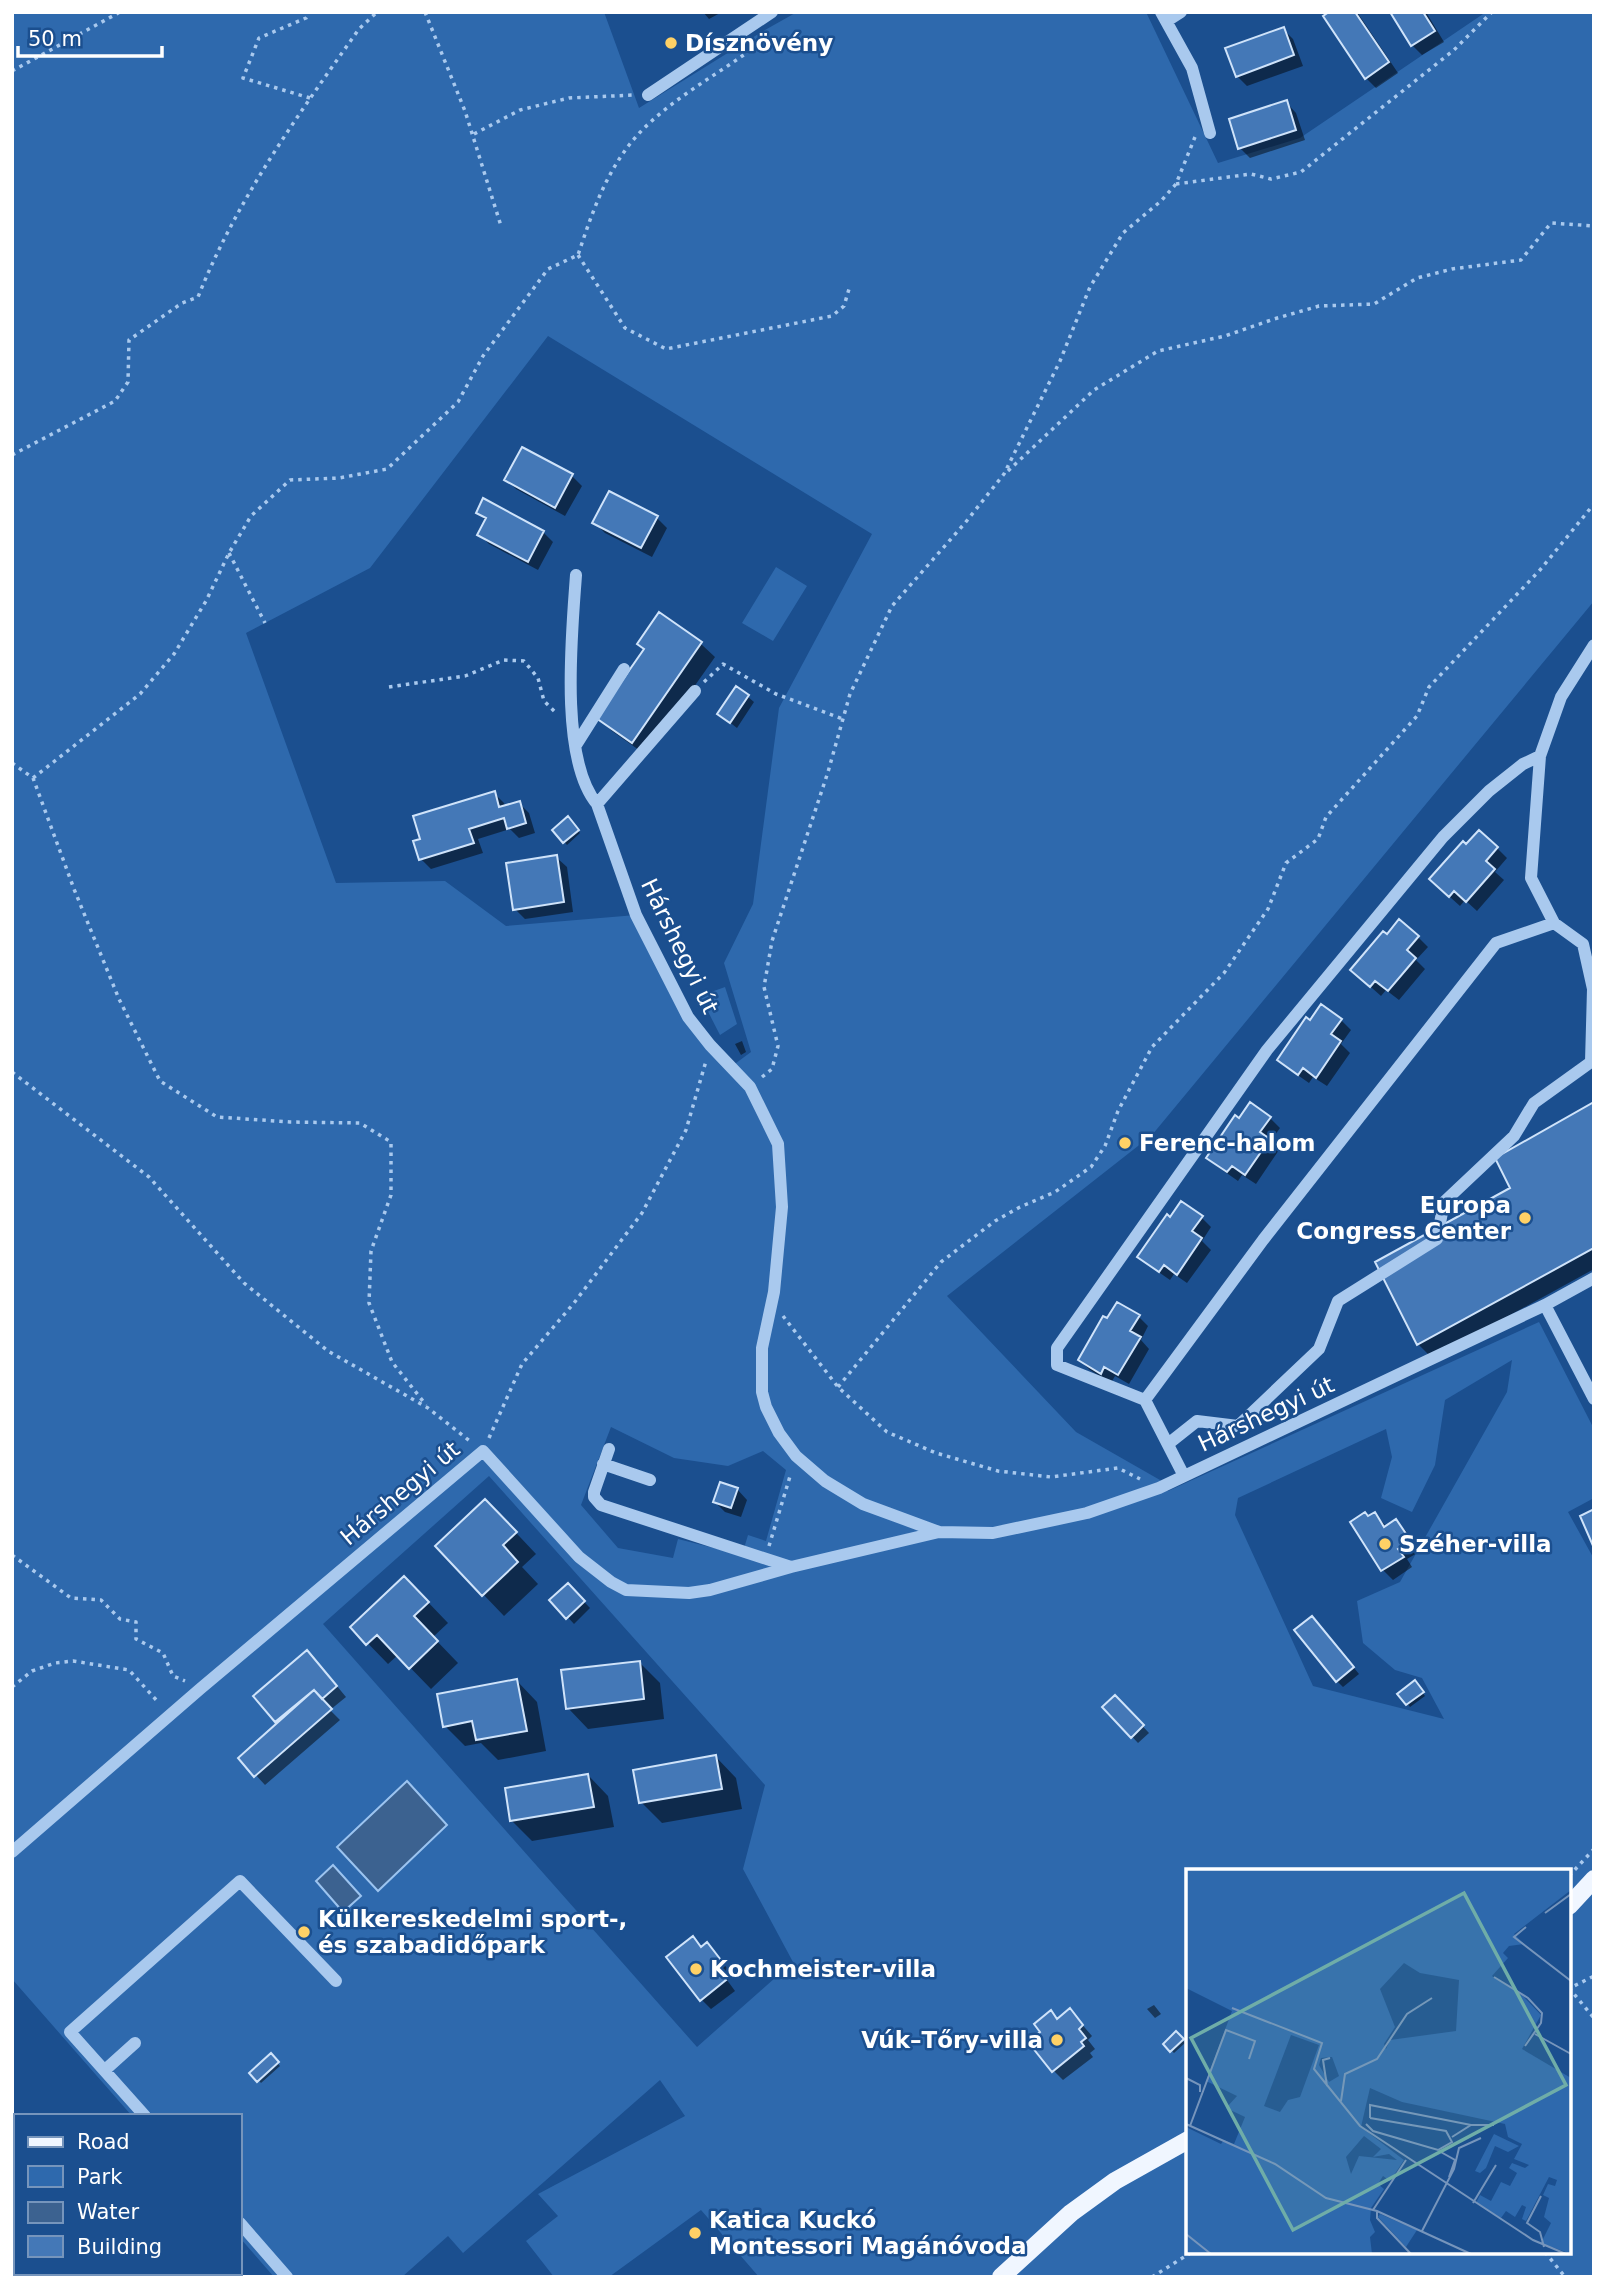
<svg xmlns="http://www.w3.org/2000/svg" width="1606" height="2289" font-family="'DejaVu Sans',sans-serif">
<rect width="100%" height="100%" fill="#1b4f8f"/>
<!-- green -->
<path fill="#2e69ad" fill-rule="evenodd" d="M12,12H604L639,108L765,30L797,12H1146L1218,163L1300,138L1486,12H1594V601L1152,1135L947,1296L1076,1432L1160,1480L1168,1491L1539,1322L1594,1429V1498L1568,1512L1594,1559V2277H759L701,2210L609,2277H554L526,2241L558,2216L538,2194L685,2116L660,2080L463,2253L448,2236L402,2277H274L240,2238V2116H132L12,1979ZM548,336L872,534L779,708L753,904L724,963L751,1052L732,1066L688,1017L636,915L506,926L445,881L336,883L246,633L370,568ZM1512,1360L1507,1392L1400,1582L1357,1601L1363,1643L1395,1670L1422,1678L1444,1719L1313,1686L1235,1515L1238,1498L1386,1429L1392,1457L1381,1498L1412,1512L1435,1465L1445,1400ZM611,1427L674,1458L728,1466L763,1451L786,1470L766,1541L748,1535L742,1555L678,1539L673,1558L618,1548L581,1505ZM489,1476L765,1785L743,1869L793,1962L697,2047L323,1624ZM1188,1871H1569V2252H1188Z
M776,567L807,586L773,641L742,623Z
M725,987L737,1024L720,1035L700,996Z"/>
<!-- water -->
<path fill="#3c6290" stroke="#9cc4f0" stroke-width="2" d="M407,1781L447,1825L378,1891L337,1847Z
M333,1865L361,1896L343,1912L316,1881Z"/>
<!-- shadow -->
<path fill="#0007" d="M703,12H722L709,19Z
M1332,12H1357L1398,73L1376,88L1366,78Z
M1392,12H1426L1444,42L1422,55L1412,45Z
M1283,29L1293,39L1303,66L1247,86L1237,76Z
M1286,102L1296,113L1305,140L1250,158L1240,148Z
M572,476L582,486L565,516L516,489L506,479Z
M478,512L543,532L553,542L538,570L489,544L479,534L486,521Z
M657,518L667,528L652,557L605,533L595,523Z
M660,615L701,644L715,657L646,755L612,731L598,718L646,650Z
M747,696L754,702L737,728L719,714Z
M494,793L504,803L506,807L519,803L529,813L535,833L519,838L510,829L478,839L483,853L431,869L421,859L422,840Z
M568,819L580,833L567,845L554,830Z
M1466,847L1497,848L1507,858L1495,872L1504,880L1477,911L1465,900L1460,906L1441,889Z
M556,857L567,867L573,912L525,919L515,909Z
M1387,936L1418,937L1428,947L1416,960L1425,969L1399,1000L1386,990L1381,996L1363,980Z
M1341,1020L1351,1030L1341,1044L1350,1053L1327,1086L1313,1077L1309,1083L1289,1069L1279,1060L1310,1022Z
M742,1041L746,1052L741,1055L735,1044Z
M1594,1104V1269L1432,1358L1418,1344L1512,1189Z
M1270,1118L1280,1128L1270,1142L1279,1150L1256,1184L1242,1175L1238,1181L1218,1167L1208,1157L1239,1121Z
M1201,1217L1211,1227L1202,1241L1211,1250L1187,1283L1174,1274L1170,1280L1150,1266L1140,1256L1171,1220Z
M1138,1316L1148,1326L1141,1340L1149,1349L1129,1384L1115,1376L1111,1383L1090,1370L1080,1360Z
M737,1489L747,1500L741,1517L725,1512L715,1502Z
M1375,1514L1387,1527L1396,1521L1406,1531L1419,1552L1407,1559L1412,1567L1393,1580L1383,1570L1369,1517Z
M505,1521L536,1554L522,1567L538,1584L504,1616L437,1546Z
M568,1585L590,1608L574,1624L552,1600Z
M425,1599L448,1623L433,1637L458,1663L431,1689L398,1655L388,1664L352,1627Z
M1318,1624L1359,1674L1343,1687L1337,1681Z
M317,1662L346,1697L330,1710L340,1720L265,1785L240,1758L277,1723L255,1696Z
M639,1662L660,1683L664,1719L588,1729L568,1708Z
M517,1681L537,1702L546,1751L498,1760L481,1743L465,1746L445,1726Z
M1417,1685L1425,1696L1410,1707L1400,1694Z
M1115,1697L1149,1733L1138,1743L1105,1708Z
M716,1757L736,1778L742,1809L662,1823L641,1802Z
M588,1775L608,1796L614,1827L532,1841L512,1821Z
M707,1945L733,1975L727,1980L735,1991L711,2009L701,1999L702,1948Z
M1154,2005L1161,2014L1155,2018L1147,2009Z
M1058,2020L1079,2021L1092,2036L1088,2040L1095,2049L1090,2053L1093,2057L1063,2080L1053,2070L1043,2032Z
M1176,2033L1185,2043L1174,2053L1165,2044Z
M271,2056L280,2066L261,2083L252,2073Z
M12,2145L16,2149V2186L12,2188Z
M89,2273H110L107,2277H94Z"/>
<!-- building -->
<path fill="#4478b7" stroke="#cfe3fa" stroke-width="2" d="M1329,12H1355L1389,62L1365,79L1323,16Z
M1390,12H1423L1435,31L1411,46Z
M1284,27L1294,55L1236,77L1225,48Z
M1287,100L1296,130L1238,149L1229,119Z
M522,447L573,474L555,508L504,480Z
M609,491L658,516L641,548L592,523Z
M483,498L544,531L528,562L477,535L486,518L476,513Z
M659,612L702,642L632,743L596,718L644,649L637,644Z
M736,686L749,695L730,723L717,714Z
M495,791L499,807L520,801L526,823L507,829L504,818L469,829L474,843L419,860L413,841L420,839L413,816Z
M568,816L579,830L563,843L552,830Z
M1479,830L1498,847L1486,861L1495,869L1466,902L1454,891L1449,897L1429,879L1463,841L1466,844Z
M557,855L564,902L513,910L506,863Z
M1399,919L1419,936L1407,950L1416,958L1388,991L1375,981L1370,987L1350,970L1383,931L1387,934Z
M1321,1004L1342,1019L1331,1034L1341,1041L1316,1078L1303,1068L1298,1075L1277,1060L1306,1017L1310,1020Z
M1250,1102L1271,1117L1260,1132L1270,1139L1245,1175L1232,1166L1227,1172L1206,1158L1235,1115L1239,1118Z
M1594,1102V1248L1417,1345L1375,1262L1510,1188L1495,1158Z
M1181,1201L1203,1216L1192,1231L1202,1238L1177,1275L1164,1265L1159,1272L1137,1257L1167,1214L1170,1217Z
M1117,1302L1140,1315L1130,1331L1141,1337L1118,1375L1104,1367L1101,1374L1078,1360L1103,1316L1107,1318Z
M720,1482L738,1488L731,1508L713,1502Z
M485,1499L517,1532L503,1545L518,1562L482,1596L435,1546Z
M1594,1509V1548L1580,1516Z
M1365,1512L1368,1516L1375,1512L1384,1527L1396,1519L1411,1541L1398,1549L1404,1557L1381,1571L1350,1522Z
M404,1576L429,1602L414,1616L438,1641L409,1669L377,1635L366,1645L350,1627Z
M568,1583L585,1601L566,1619L549,1600Z
M1312,1616L1354,1667L1336,1682L1294,1630Z
M307,1650L337,1686L322,1699L314,1690L275,1722L253,1696Z
M640,1661L644,1699L566,1709L561,1670Z
M517,1679L527,1731L476,1740L472,1721L443,1727L437,1694Z
M1415,1680L1424,1692L1406,1705L1397,1694Z
M314,1690L332,1709L254,1777L238,1758Z
M1115,1695L1144,1725L1131,1738L1102,1707Z
M716,1755L722,1789L639,1803L633,1770Z
M588,1774L594,1807L510,1821L505,1788Z
M693,1936L701,1947L707,1942L724,1964L718,1969L726,1980L700,2001L666,1957Z
M1070,2008L1083,2025L1079,2029L1086,2038L1081,2042L1084,2046L1052,2072L1028,2042L1040,2032L1034,2024L1051,2010L1057,2019Z
M1176,2031L1184,2039L1170,2052L1163,2044Z
M271,2053L279,2062L257,2082L249,2073Z"/>
<g fill="none" stroke-linecap="round" stroke-linejoin="round">
<!-- path -->
<path stroke="#a9c9ee" stroke-width="3.5" stroke-dasharray="3.5 5" stroke-linecap="butt" d="M425,12L465,111L501,226
M12,71L120,12
M310,98L243,78L259,38L306,18L310,12
M474,134L520,110L569,98L634,95
M1176,184L1251,174L1271,179L1301,172L1454,50L1492,12
M578,255L625,328L666,349L832,316L844,306L849,289
M12,455L115,401L128,382L129,340L182,303L198,297C237,199 298,115 359,29L377,12
M1008,471L1094,390L1158,351L1225,336L1274,319L1319,306L1374,304L1417,278L1452,269L1521,260L1551,223L1594,226
M229,553L265,623
M704,682L723,664L776,694L843,719
M389,687L465,676L504,660L524,661L538,678L544,701L557,714
M12,763L33,778L74,889L119,999L160,1081L217,1117L290,1122L360,1123L391,1142V1195L371,1251L369,1303L392,1362L426,1405
M33,778L140,694L174,654L206,601L229,553L251,516L290,480L339,478L387,469L458,402L483,356L548,269L578,255C590,219 602,183 624,152C653,110 704,83 745,54L749,45
M12,1072L149,1177L244,1283L328,1351L428,1408L471,1442
M762,1077L772,1069L778,1046L764,987L772,941L828,772L850,694L892,606L965,523L1004,474L1060,361L1090,287L1123,233L1161,201L1176,184L1195,137
M783,1316L838,1387L887,1432L936,1453L998,1471L1051,1477L1118,1468L1140,1479
M838,1387L941,1262L995,1221L1020,1207L1055,1192L1091,1167L1105,1146L1118,1111L1152,1047L1224,973L1268,909L1286,863L1318,839L1326,817L1417,716L1429,687L1540,570L1594,504
M489,1438L522,1364L574,1303L642,1213L686,1130L706,1061
M769,1546L791,1473
M12,1555L71,1598L101,1600L120,1619L136,1622V1639L163,1653L173,1676L185,1681
M12,1687L32,1671L55,1663L73,1661L129,1670L159,1703
M1569,1876L1594,1849
M1569,1985L1570,1988L1594,1976
M1569,1988L1594,2018
M1545,2252L1565,2277
M1152,2277L1192,2252"/>
<!-- minor -->
<path stroke="#a9c9ee" stroke-width="12" d="M1161,12L1192,68L1210,133
M1167,21L1181,12
M648,95L772,12
M576,575C572,632 559,759 597,804L636,915L688,1017L710,1045L750,1087L778,1144L782,1207L774,1292L762,1348V1392L766,1407L779,1433L796,1456L825,1481L863,1504L939,1532
M576,745L624,669
M597,804L695,691
M1554,923L1531,878L1540,756L1561,697L1594,645
M1545,1305L1594,1399
M1145,1400L1263,1240L1496,943L1554,923L1583,944L1593,989L1591,1062L1534,1103L1514,1136L1444,1202L1437,1239L1338,1301L1319,1349L1238,1426L1197,1421L1168,1444
M609,1449L594,1492V1497L601,1505L791,1567
M603,1464L650,1480
M1184,1476L1145,1400L1057,1365V1348L1267,1050L1443,837L1489,791L1523,764L1540,756
M12,1852L200,1689L483,1451L579,1557L611,1582L626,1590L689,1593L710,1590L791,1567L939,1532L993,1533L1087,1513L1159,1488L1545,1305L1594,1278
M105,2070L135,2043
M145,2116L70,2032L240,1881L336,1981
M240,2223L287,2277"/>
<!-- major -->
<path stroke="#f0f6ff" stroke-width="18" d="M1569,1906L1594,1879
M1001,2277L1071,2213L1115,2181L1188,2140"/>
</g>
<!-- markers -->
<g fill="#ffd166" stroke="#1b4f8f" stroke-width="2.5">
<circle cx="671" cy="43" r="7"/>
<circle cx="1125" cy="1143" r="7"/>
<circle cx="1525" cy="1218" r="7"/>
<circle cx="1385" cy="1544" r="7"/>
<circle cx="304" cy="1932" r="7"/>
<circle cx="696" cy="1969" r="7"/>
<circle cx="1057" cy="2040" r="7"/>
<circle cx="695" cy="2233" r="7"/>
</g>
<g text-anchor="middle" dominant-baseline="central" stroke-width="5" stroke-linejoin="round" paint-order="stroke">
<!-- poi labels -->
<g font-size="23" font-weight="bold" fill="#fff" stroke="#1b4f8f" text-anchor="start">
<text x="685" y="43">Dísznövény</text>
<text x="1139" y="1143">Ferenc-halom</text>
<text x="1511" y="1205" text-anchor="end">Europa<tspan x="1511" dy="26">Congress Center</tspan></text>
<text x="1399" y="1544">Széher-villa</text>
<text x="318" y="1919">Külkereskedelmi sport-,<tspan x="318" dy="26">és szabadidőpark</tspan></text>
<text x="710" y="1969">Kochmeister-villa</text>
<text x="1043" y="2040" text-anchor="end">Vúk–Tőry-villa</text>
<text x="709" y="2220">Katica Kuckó<tspan x="709" dy="26">Montessori Magánóvoda</tspan></text>
</g>
<!-- street labels -->
<g font-size="23" fill="#fff" stroke="#1b4f8f">
<text transform="translate(680 946) rotate(64)">Hárshegyi út</text>
<text transform="translate(1266 1414) rotate(-25)">Hárshegyi út</text>
<text transform="translate(400 1493) rotate(-40)">Hárshegyi út</text>
</g>
</g>
<!-- overview -->
<g transform="translate(1186 1869)">
<rect width="385" height="385" fill="#1b4f8f"/>
<path d="M0,0H385V21L328,65L338,75L323,77L317,84L322,89L306,107L338,128L355,146L336,180L385,209V385L355,374L365,354L358,348L363,329L357,326L362,315L369,317L371,311L363,308L340,352L336,350L340,338L336,336L329,348L320,342L315,349L290,334L294,326L305,332L315,313L324,317L331,304L323,299L326,294L339,299L343,296L328,290L336,275L322,268L319,255L216,233L184,219L175,258L218,291L204,312L197,307L192,315L198,320L185,339L184,351L189,363L184,368L186,385H0V258L35,275L38,271L48,275L59,248L40,239L51,227L20,212L46,142L0,119ZM218,94L234,104L273,111L270,162L204,171L200,180L198,175L209,158L194,120ZM105,166L133,176L114,228L102,231L94,243L78,237ZM146,188L153,207L143,213L133,196L135,189ZM178,267L195,280L187,288L203,285L211,291L173,287L165,305L160,288ZM308,265L333,277L322,283L309,277L300,299L294,304L289,302ZM194,345L231,361L220,378L192,348Z" fill="#2e69ad" fill-rule="evenodd"/>
<path fill="none" stroke="#7695bc" stroke-width="2" d="M359,44L385,25M340,58L328,68L385,112M308,108L342,129L356,144L355,154L339,177M46,139L136,174L128,200L174,257L347,371L380,385M349,165L385,185M0,209L14,216V223M141,217L137,191L144,189M155,232L159,205L191,190L221,145L246,129M184,249V236L285,256M0,255L89,295L140,329L191,342L285,385M180,255L187,262L252,281L266,273L260,262L184,249M4,257L40,161L69,172L63,190M266,268L285,256H308M253,282L269,291L263,308M355,327L341,354L354,363L358,378M287,334L310,296M187,341L220,291M191,342V349L225,385M236,362L268,300L273,279L295,269M0,365L25,385"/>
<path fill="#6fada8" fill-opacity="0.15" stroke="#6fada8" stroke-width="3.5" d="M278,24L380,216L107,361L5,169Z"/>
<rect width="385" height="385" fill="none" stroke="#fff" stroke-width="3.5"/>
</g>
<!-- border -->
<rect width="1606" height="2289" fill="none" stroke="#ffffff" stroke-width="28"/>
<!-- legend -->
<rect x="14" y="2114" width="228" height="161" fill="#1b4f8f" stroke="#7695bc" stroke-width="2"/>
<rect x="28" y="2137" width="35" height="10" fill="#f0f6ff" stroke="#7695bc" stroke-width="2"/>
<text x="77" y="2149" font-size="21" fill="#ffffff">Road</text>
<rect x="28" y="2166" width="35" height="21" fill="#2e69ad" stroke="#7695bc" stroke-width="2"/>
<text x="77" y="2184" font-size="21" fill="#ffffff">Park</text>
<rect x="28" y="2202" width="35" height="21" fill="#3c6290" stroke="#7695bc" stroke-width="2"/>
<text x="77" y="2219" font-size="21" fill="#ffffff">Water</text>
<rect x="28" y="2236" width="35" height="21" fill="#4478b7" stroke="#7695bc" stroke-width="2"/>
<text x="77" y="2254" font-size="21" fill="#ffffff">Building</text>
<!-- scale -->
<path d="M18 46v10h144v-10" fill="none" stroke="#ffffff" stroke-width="3.5"/>
<text x="28" y="46" font-size="21" fill="#ffffff" stroke="#1b4f8f" stroke-width="5" paint-order="stroke">50 m</text>
</svg>
